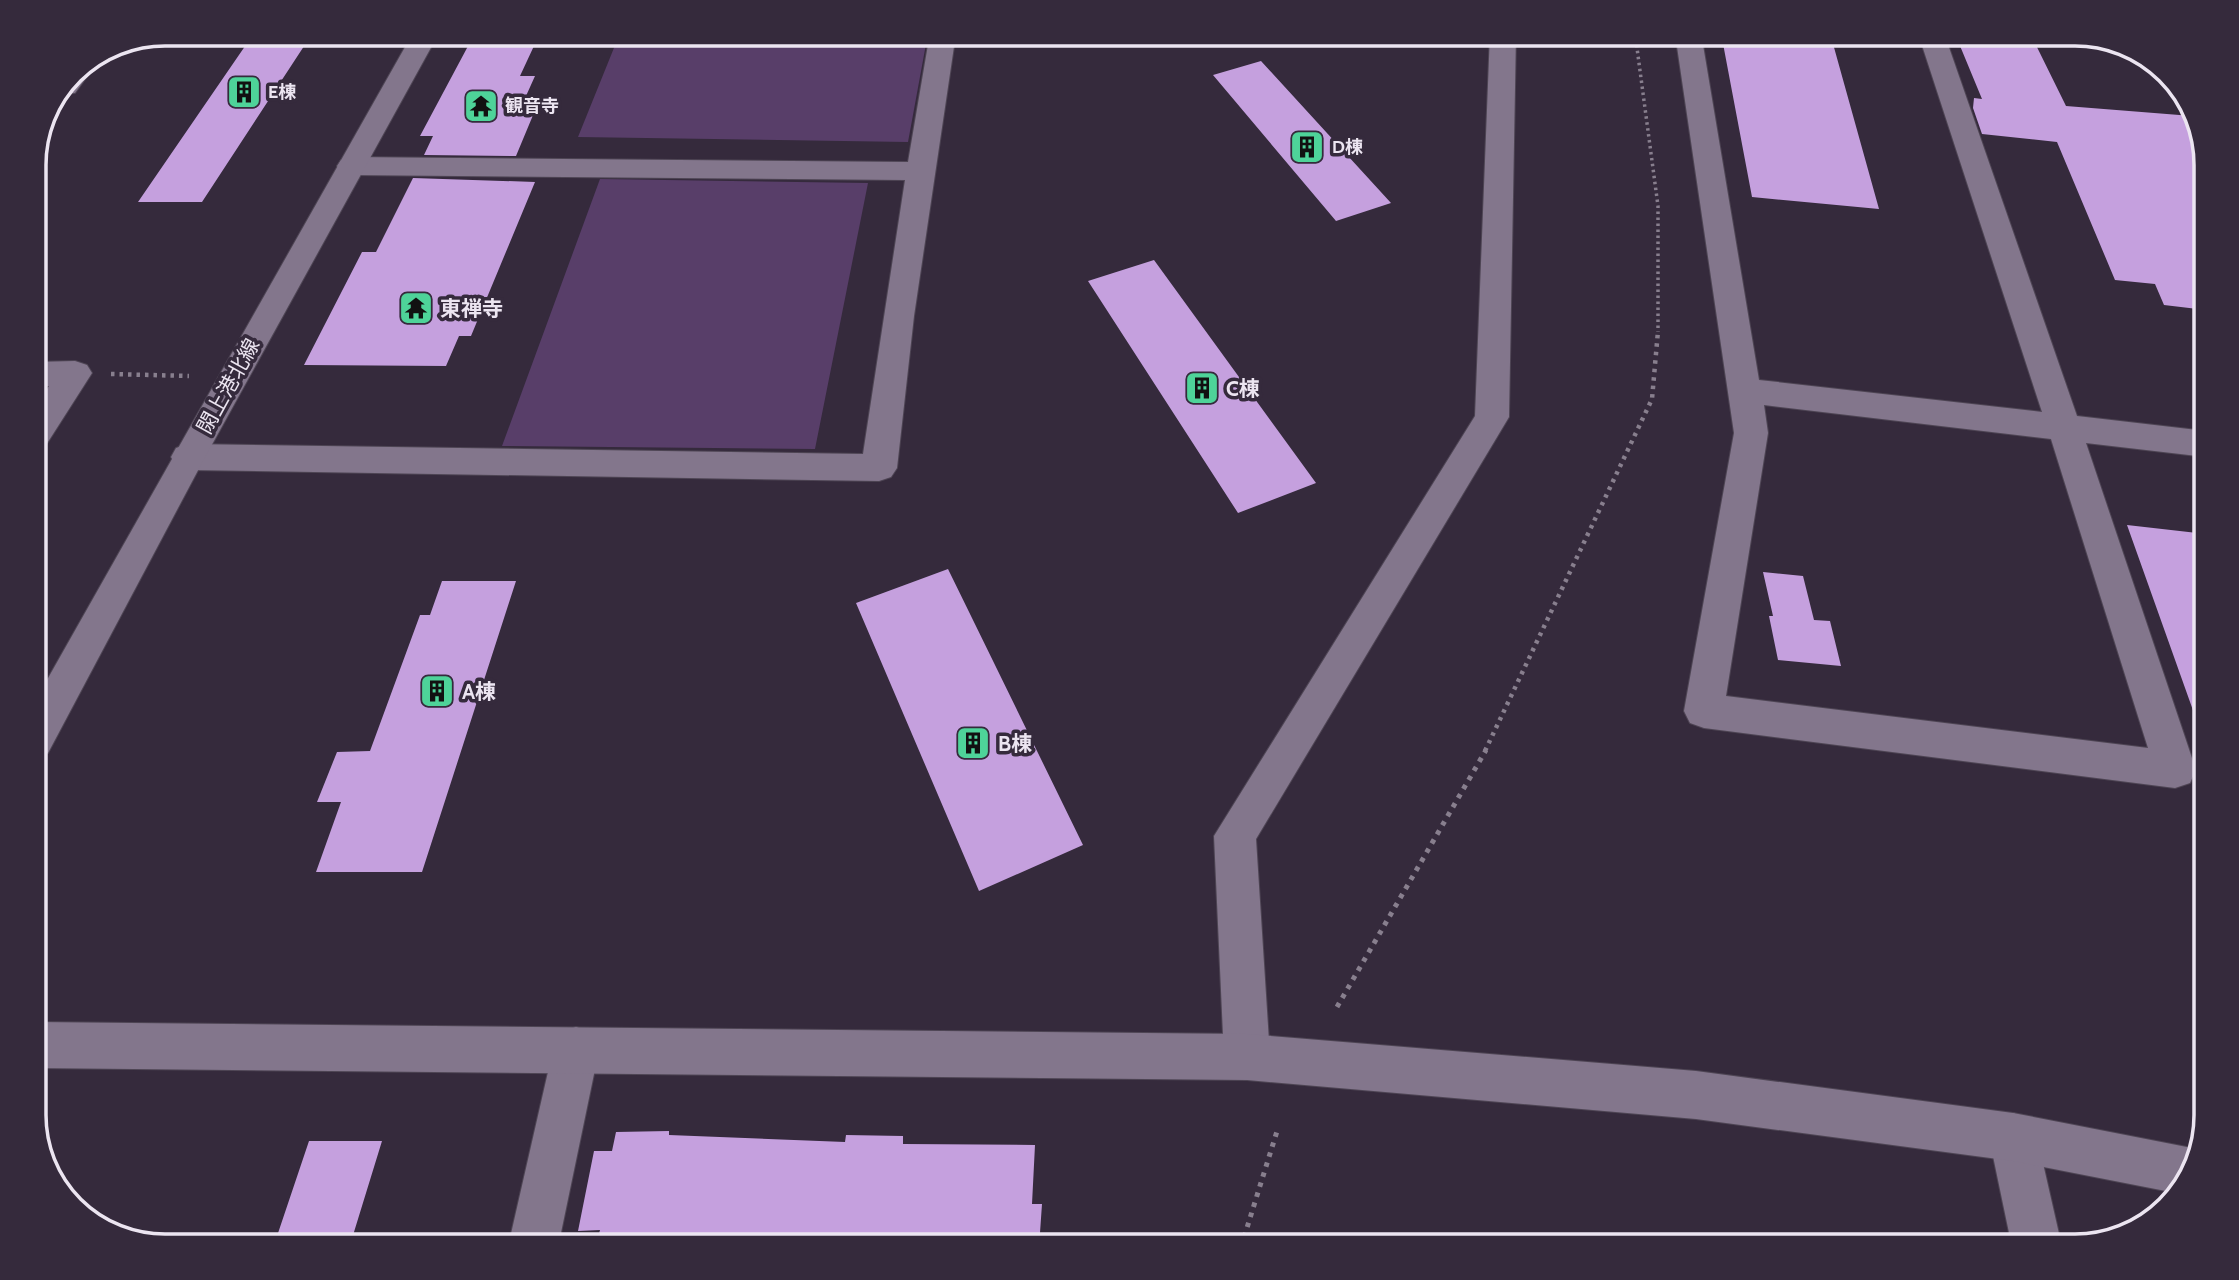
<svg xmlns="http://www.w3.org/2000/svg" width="2239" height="1280" font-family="Cabin,'Noto Sans JP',sans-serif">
<rect width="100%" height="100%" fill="#352a3c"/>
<!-- green -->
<path fill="#583e69" d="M620,33H928L908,142L578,137Z
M600,179L868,183L815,449L502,446Z"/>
<!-- building -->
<path fill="#c5a0de" d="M475,33H540L520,76H535L526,96H541L516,156L424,155L433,136H420Z
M1721,33H1830L1879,209L1752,197Z
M1963,33H2030L2066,106L2192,116L2205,156L2206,310L2164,305L2155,284L2115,280L2057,142L1982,134L1973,108L1974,98L1982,99L1958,41L1967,42Z
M252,36L310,37L202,202H138Z
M1261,61L1391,203L1336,221L1213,75Z
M413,178L535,182L471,336H459L446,366L304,365L362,252H376Z
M1154,260L1316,483L1238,513L1088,281Z
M2127,525L2206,534V729L2200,730Z
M948,569L1083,845L979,891L856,603Z
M1763,572L1803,576L1814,620L1830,621L1841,666L1778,660L1769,616H1773Z
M442,581H516L422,872H316L341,802H317L337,752L370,751L420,615H430Z
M669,1131V1135L845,1142L846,1135L903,1136V1144L1035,1145L1032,1204H1042L1039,1247L596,1245L600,1230L578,1231L594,1151H612L616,1132Z
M309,1141H382L350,1245H274Z"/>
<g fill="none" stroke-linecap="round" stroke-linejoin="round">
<!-- minor casing -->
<g stroke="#4e4554" stroke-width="2">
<path id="minor" d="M930,33H956L914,316L897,468L891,477L879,481L188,470L176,466L171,457L176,448L188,444L863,454L905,180L351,175L341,172L337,166L341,160L351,157L908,162Z
M1490,33H1516L1509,417L1256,839L1270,1057L1264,1074L1247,1080L1230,1074L1224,1057L1214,836L1475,416Z
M1675,33H1701L1759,380L2042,412L1918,33H1944L2077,416L2206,431V457L2086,443L2196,770L2190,783L2175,788L1704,728L1690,723L1684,711L1734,433ZM1764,405L2051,439L2148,748L1726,696L1768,433Z
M75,361L87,365L92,373L46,445L34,449V409L49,386H34V362Z
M576,1027L593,1033L599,1050L558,1247H508L553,1050L559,1033Z
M2013,1113L2030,1120L2037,1137L2062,1247H2012L1989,1137L1996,1120Z"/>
</g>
<!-- tertiary casing -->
<g stroke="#4e4554" stroke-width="2">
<path id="tertiary" d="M413,33H439L204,459L48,753L34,758V703Z
M92,58L96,64L75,93L62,94L72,71Z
M34,1022L1247,1034L1696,1071L2013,1113L2197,1149L2188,1181L2176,1193L2013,1161L1696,1119L1247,1080L34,1068Z"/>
</g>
<!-- path-far2 -->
<path stroke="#887f8e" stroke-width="3.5" stroke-dasharray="2.5 3.5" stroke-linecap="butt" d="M1635,33L1658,206V332"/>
<!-- path-far1 -->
<path stroke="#887f8e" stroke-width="4.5" stroke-dasharray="3.5 5" stroke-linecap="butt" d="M111,374L189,376
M1485,751L1652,399L1658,331"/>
<!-- path -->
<path stroke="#887f8e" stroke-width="5" stroke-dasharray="4.5 6" stroke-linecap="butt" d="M1337,1007L1486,750
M1241,1247L1278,1128"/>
<!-- minor -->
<use href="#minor" fill="#83768c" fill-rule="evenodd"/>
<!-- tertiary -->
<use href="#tertiary" fill="#83768c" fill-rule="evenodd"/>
</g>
<!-- icons -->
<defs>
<g id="building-square" transform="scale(1.75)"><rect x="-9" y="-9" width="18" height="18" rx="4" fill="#4ed399" stroke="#352a3c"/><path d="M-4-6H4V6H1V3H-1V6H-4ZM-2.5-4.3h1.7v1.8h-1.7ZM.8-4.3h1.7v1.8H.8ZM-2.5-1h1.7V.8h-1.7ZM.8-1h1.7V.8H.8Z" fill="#111"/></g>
<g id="temple-square" transform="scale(1.75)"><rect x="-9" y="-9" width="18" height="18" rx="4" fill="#4ed399" stroke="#352a3c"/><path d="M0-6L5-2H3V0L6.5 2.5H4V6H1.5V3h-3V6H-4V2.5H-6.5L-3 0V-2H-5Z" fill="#111"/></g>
</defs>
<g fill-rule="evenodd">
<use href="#building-square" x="244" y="92"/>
<use href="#temple-square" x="481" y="106"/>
<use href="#building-square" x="1307" y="147"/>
<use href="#temple-square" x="416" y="308"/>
<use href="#building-square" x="1202" y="388"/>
<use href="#building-square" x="437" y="691"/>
<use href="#building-square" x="973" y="743"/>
</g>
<g text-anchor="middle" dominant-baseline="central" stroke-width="7" stroke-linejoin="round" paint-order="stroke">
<!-- far-poi labels -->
<g font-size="18" font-weight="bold" fill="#ece5f1" stroke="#352a3c" text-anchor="start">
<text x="268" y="92">E棟</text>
<text x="505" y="106">観音寺</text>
<text x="1332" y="147">D棟</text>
</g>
<!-- poi labels -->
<g font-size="21" font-weight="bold" fill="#ece5f1" stroke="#352a3c" text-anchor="start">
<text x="440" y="308">東禅寺</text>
<text x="1226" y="388">C棟</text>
<text x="462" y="691">A棟</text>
<text x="998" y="743">B棟</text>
</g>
<!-- street labels -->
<g font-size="21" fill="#ece5f1" stroke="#352a3c">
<text transform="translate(228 386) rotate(-61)">閖上港北線</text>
</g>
</g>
<!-- crop -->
<path d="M0 0H2239V1280H0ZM165 46H2075A119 119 0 0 1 2194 165V1115A119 119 0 0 1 2075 1234H165A119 119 0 0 1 46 1115V165A119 119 0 0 1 165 46Z" fill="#352a3c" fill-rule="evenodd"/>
<path fill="none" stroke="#ece5f1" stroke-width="3.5" d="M165 46H2075A119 119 0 0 1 2194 165V1115A119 119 0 0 1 2075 1234H165A119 119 0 0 1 46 1115V165A119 119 0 0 1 165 46Z"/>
</svg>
